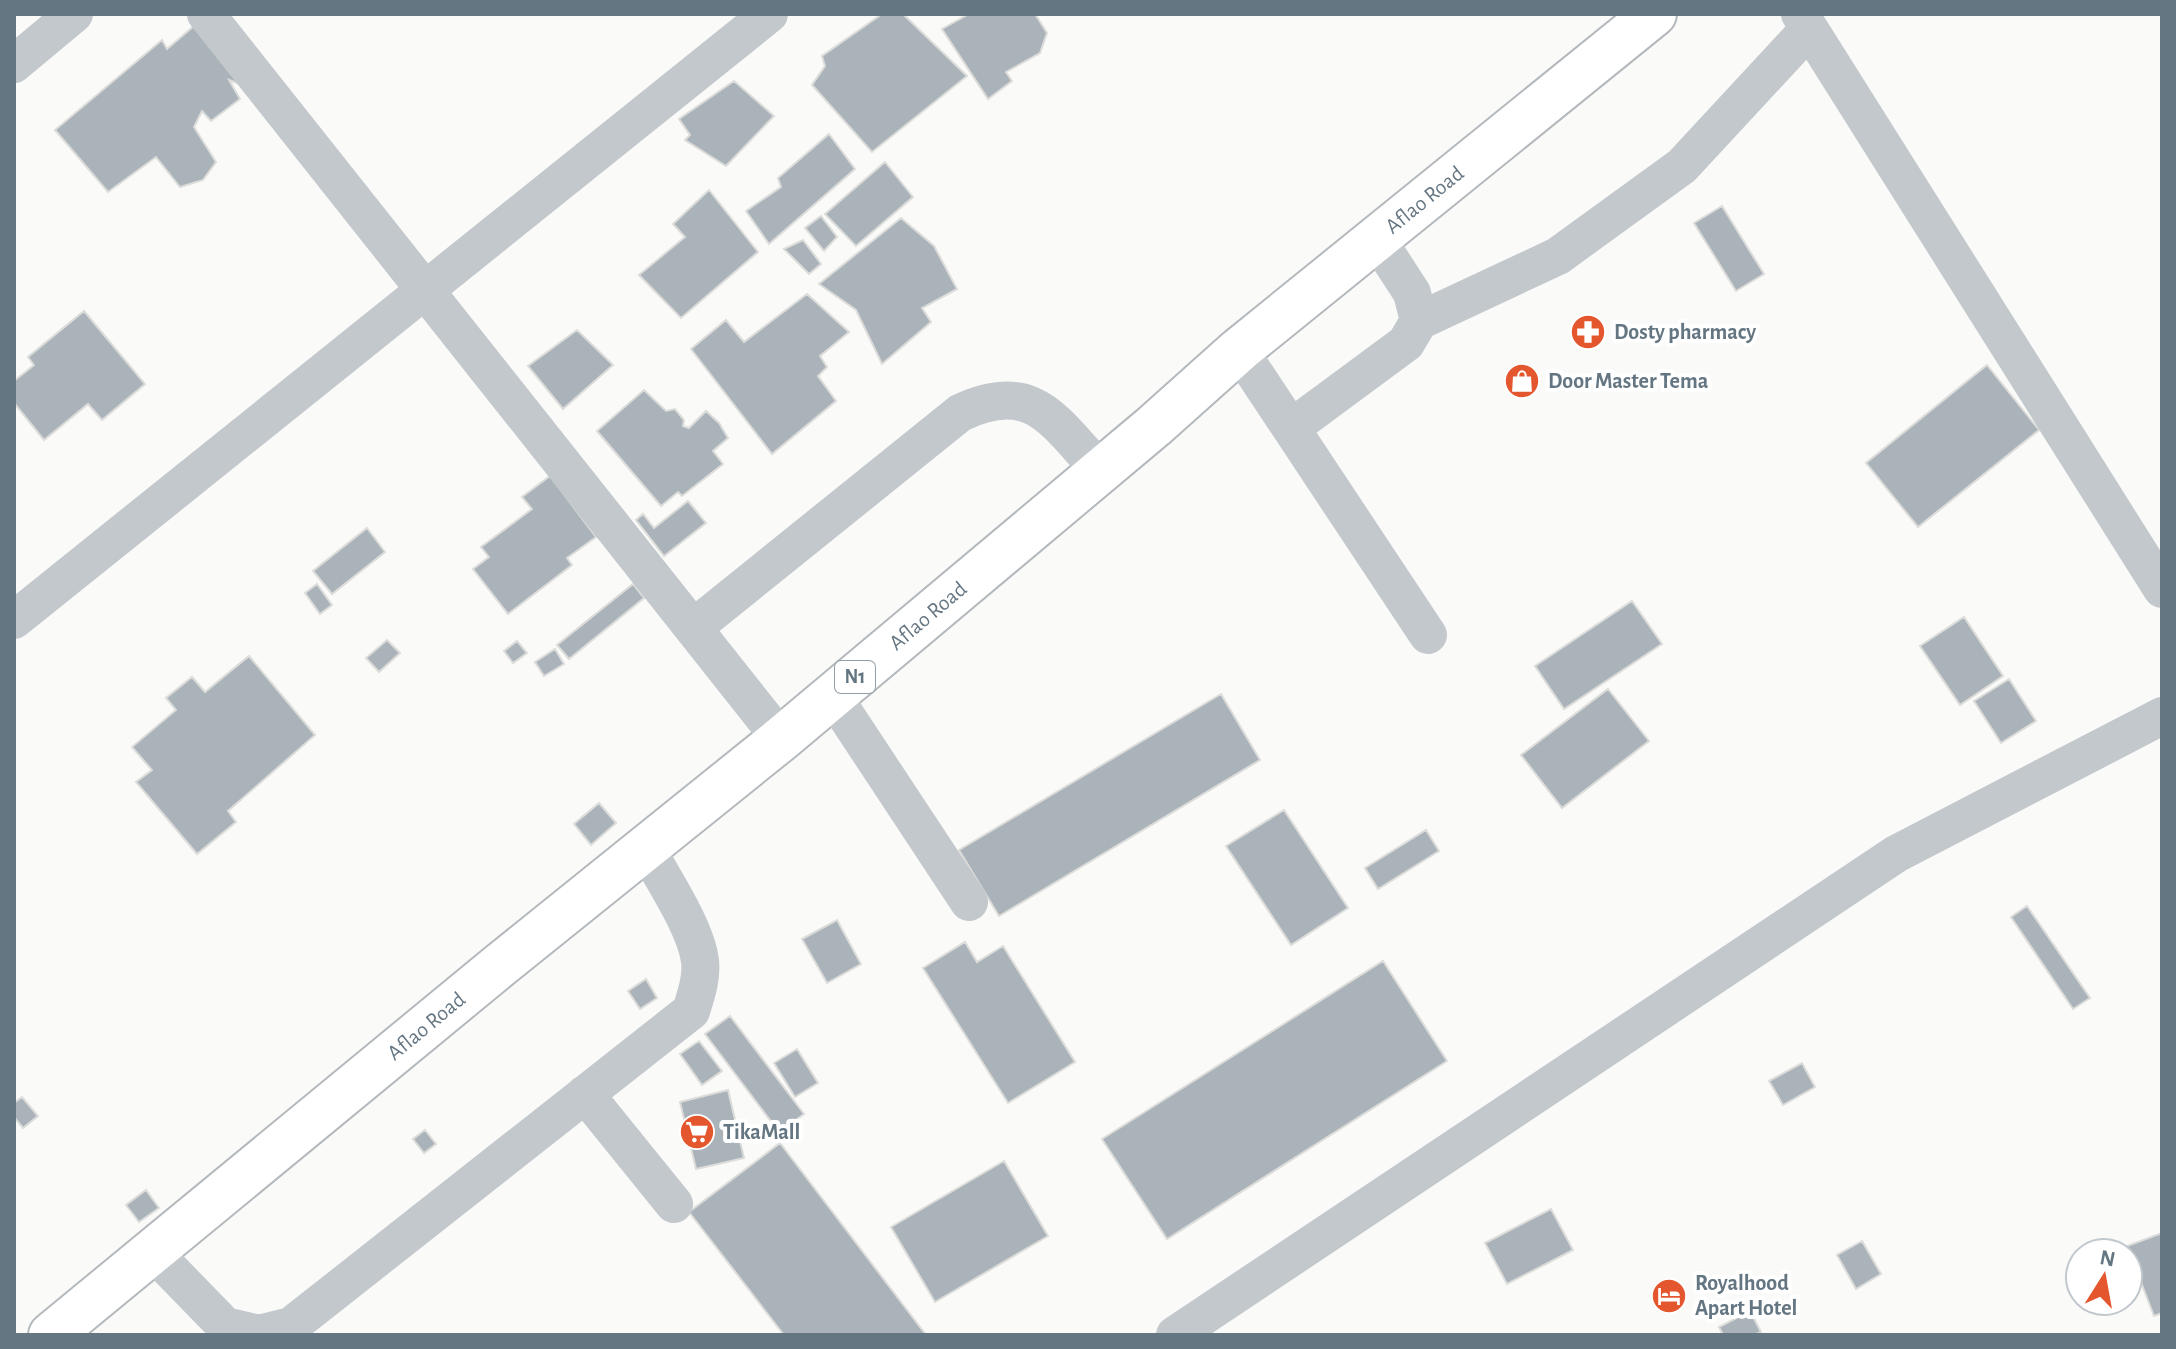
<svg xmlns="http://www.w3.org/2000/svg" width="2176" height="1349" font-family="'Alegreya Sans',sans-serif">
<rect width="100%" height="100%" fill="#fafaf8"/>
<!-- building -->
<path fill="#aab3b9" stroke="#dcdcda" stroke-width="2" d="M882,14H903L967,76L872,152L812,85L825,66L822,56Z
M969,14H1035L1047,33L1040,53L1006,72L1012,81L988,99L942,29Z
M194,26L240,84L229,80L240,99L211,121L202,111L194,127L216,162L203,180L180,187L156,157L108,192L55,130L162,40L167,49Z
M734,81L774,116L726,166L685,140L690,135L679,119Z
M829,134L855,169L769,244L746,211L781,187L778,178Z
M885,162L913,197L856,246L825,214Z
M709,190L758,252L681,318L639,275L685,237L673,224Z
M1722,206L1764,274L1736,291L1694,223Z
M821,216L837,237L824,251L805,228Z
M901,218L934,246L957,289L922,308L931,322L882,364L856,310L819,284Z
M803,240L821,264L809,274L784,249Z
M807,294L849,332L820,356L827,367L818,376L836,401L772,454L691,349L726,320L744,342Z
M84,311L145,384L102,420L88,404L44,440L14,403V381L34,365L28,357Z
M577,330L613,365L563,409L528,366Z
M1987,365L2039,430L1918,527L1866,463Z
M644,390L666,411L675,409L684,420L683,426L689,428L706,411L719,423L728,438L713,451L723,464L682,496L678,492L661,506L597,431Z
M550,476L596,537L567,558L572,565L508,614L473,569L489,557L481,547L532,509L522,497Z
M688,501L706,523L664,556L636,520L643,514L654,528Z
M367,528L385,552L332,594L313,571Z
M317,584L332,605L320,614L305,593Z
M633,584L644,598L569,659L557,645Z
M1632,601L1662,644L1564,709L1535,666Z
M1964,617L2003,676L1960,705L1920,646Z
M387,640L400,653L379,672L366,658Z
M517,641L527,653L513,663L504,651Z
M555,649L564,664L544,676L535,662Z
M249,656L315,735L228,811L236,822L197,854L136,782L152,770L132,747L176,710L166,698L192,677L205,692Z
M2009,679L2036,721L2001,743L1974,701Z
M1608,689L1649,741L1562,808L1521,755Z
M1221,694L1260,760L999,916L959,850Z
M599,803L616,823L591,845L574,824Z
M1284,810L1348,908L1291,945L1226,846Z
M1426,830L1439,851L1378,889L1365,868Z
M2027,906L2090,998L2073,1009L2011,917Z
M837,920L861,964L827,983L802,939Z
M965,942L977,962L1003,946L1075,1062L1008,1103L923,968Z
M1383,961L1447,1061L1167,1239L1102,1139Z
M646,979L657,998L640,1009L628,991Z
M730,1016L804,1114L779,1132L705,1034Z
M699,1041L722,1071L702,1085L680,1054Z
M797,1049L818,1083L795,1097L774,1063Z
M1802,1063L1815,1087L1783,1105L1769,1081Z
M728,1090L744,1158L696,1169L680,1102Z
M22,1097L38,1116L23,1128L14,1117V1103Z
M425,1130L436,1144L424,1153L413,1139Z
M780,1143L926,1335H784L689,1212Z
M1004,1161L1048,1236L935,1302L891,1227Z
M146,1190L159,1208L139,1222L126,1205Z
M1551,1209L1573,1250L1507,1284L1485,1243Z
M2162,1233V1313L2154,1316L2127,1246Z
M1862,1241L1881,1274L1856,1289L1837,1255Z
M1750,1311L1761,1332L1754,1335H1723L1719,1327Z"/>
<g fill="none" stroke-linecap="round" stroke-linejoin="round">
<!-- highway casing -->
<g stroke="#b4b9bd" stroke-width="48">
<g id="highway">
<path id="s1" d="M51,1335L499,966L781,739L1154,426L1239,350L1654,14"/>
</g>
</g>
<!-- minor -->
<path stroke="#c3c8cc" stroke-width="38" d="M206,14L781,739
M1800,14L2162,589
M14,64L74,14
M1419,321L1558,256L1682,166L1809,29
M1239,350L1428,635
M1291,428L1406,343L1419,321L1412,293L1377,239
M14,620L769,14
M693,628L960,413C1034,378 1054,422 1101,471
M833,696L969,902
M585,1094L674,1204
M153,1252L225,1326L259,1334L291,1326L691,1011C696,995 702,978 700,961C696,928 663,879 646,848
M1175,1335L1896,854L2162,716"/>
<!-- highway -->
<use href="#highway" stroke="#fff" stroke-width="44"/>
</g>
<!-- icons -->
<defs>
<g id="pharmacy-disc" transform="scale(1.8)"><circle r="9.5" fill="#e4572e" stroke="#fff"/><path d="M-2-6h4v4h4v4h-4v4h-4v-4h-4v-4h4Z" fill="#fff"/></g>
<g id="shop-disc" transform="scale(1.8)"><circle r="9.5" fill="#e4572e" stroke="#fff"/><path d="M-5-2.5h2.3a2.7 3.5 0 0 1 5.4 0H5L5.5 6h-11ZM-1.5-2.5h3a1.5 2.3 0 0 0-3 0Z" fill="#fff"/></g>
<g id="supermarket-disc" transform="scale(1.8)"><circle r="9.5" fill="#e4572e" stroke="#fff"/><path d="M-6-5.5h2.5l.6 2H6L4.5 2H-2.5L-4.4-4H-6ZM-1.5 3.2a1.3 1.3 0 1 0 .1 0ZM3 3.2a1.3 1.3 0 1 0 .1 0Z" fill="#fff"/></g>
<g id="hotel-disc" transform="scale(1.8)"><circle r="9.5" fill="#e4572e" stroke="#fff"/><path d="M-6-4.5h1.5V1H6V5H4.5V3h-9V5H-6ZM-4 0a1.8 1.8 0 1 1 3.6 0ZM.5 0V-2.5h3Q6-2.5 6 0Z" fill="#fff"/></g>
</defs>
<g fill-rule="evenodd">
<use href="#pharmacy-disc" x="1588" y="332"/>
<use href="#shop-disc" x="1522" y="381"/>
<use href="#supermarket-disc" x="697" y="1132"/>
<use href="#hotel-disc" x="1669" y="1296"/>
</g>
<g text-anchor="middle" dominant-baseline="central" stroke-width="8" stroke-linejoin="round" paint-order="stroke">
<!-- shield labels -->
<rect fill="#fff" stroke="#939fa8" stroke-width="2" x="835" y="661" width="40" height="32" rx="6"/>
<g font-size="20" font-weight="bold" fill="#657683">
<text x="855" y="677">N1</text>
</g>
<!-- street labels -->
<g font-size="22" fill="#657683" stroke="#fff">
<text stroke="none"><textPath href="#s1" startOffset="1782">Aflao Road</textPath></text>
<text stroke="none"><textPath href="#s1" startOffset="1134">Aflao Road</textPath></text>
<text stroke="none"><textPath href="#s1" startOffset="486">Aflao Road</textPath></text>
</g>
<!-- poi labels -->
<g font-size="22" font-weight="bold" fill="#657683" stroke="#fff" text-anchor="start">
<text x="1614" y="332">Dosty pharmacy</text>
<text x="1548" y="381">Door Master Tema</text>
<text x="723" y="1132">TikaMall</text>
<text x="1695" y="1283">Royalhood<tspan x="1695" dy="25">Apart Hotel</tspan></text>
</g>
</g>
<!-- border -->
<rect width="2176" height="1349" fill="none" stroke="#657683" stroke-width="32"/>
<!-- north arrow -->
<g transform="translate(2104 1277) rotate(11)"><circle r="38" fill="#ffffff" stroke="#c1c8cd" stroke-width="2"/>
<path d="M0-6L14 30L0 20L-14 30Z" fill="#e4572e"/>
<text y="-12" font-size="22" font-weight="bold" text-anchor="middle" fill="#657683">N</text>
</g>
</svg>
